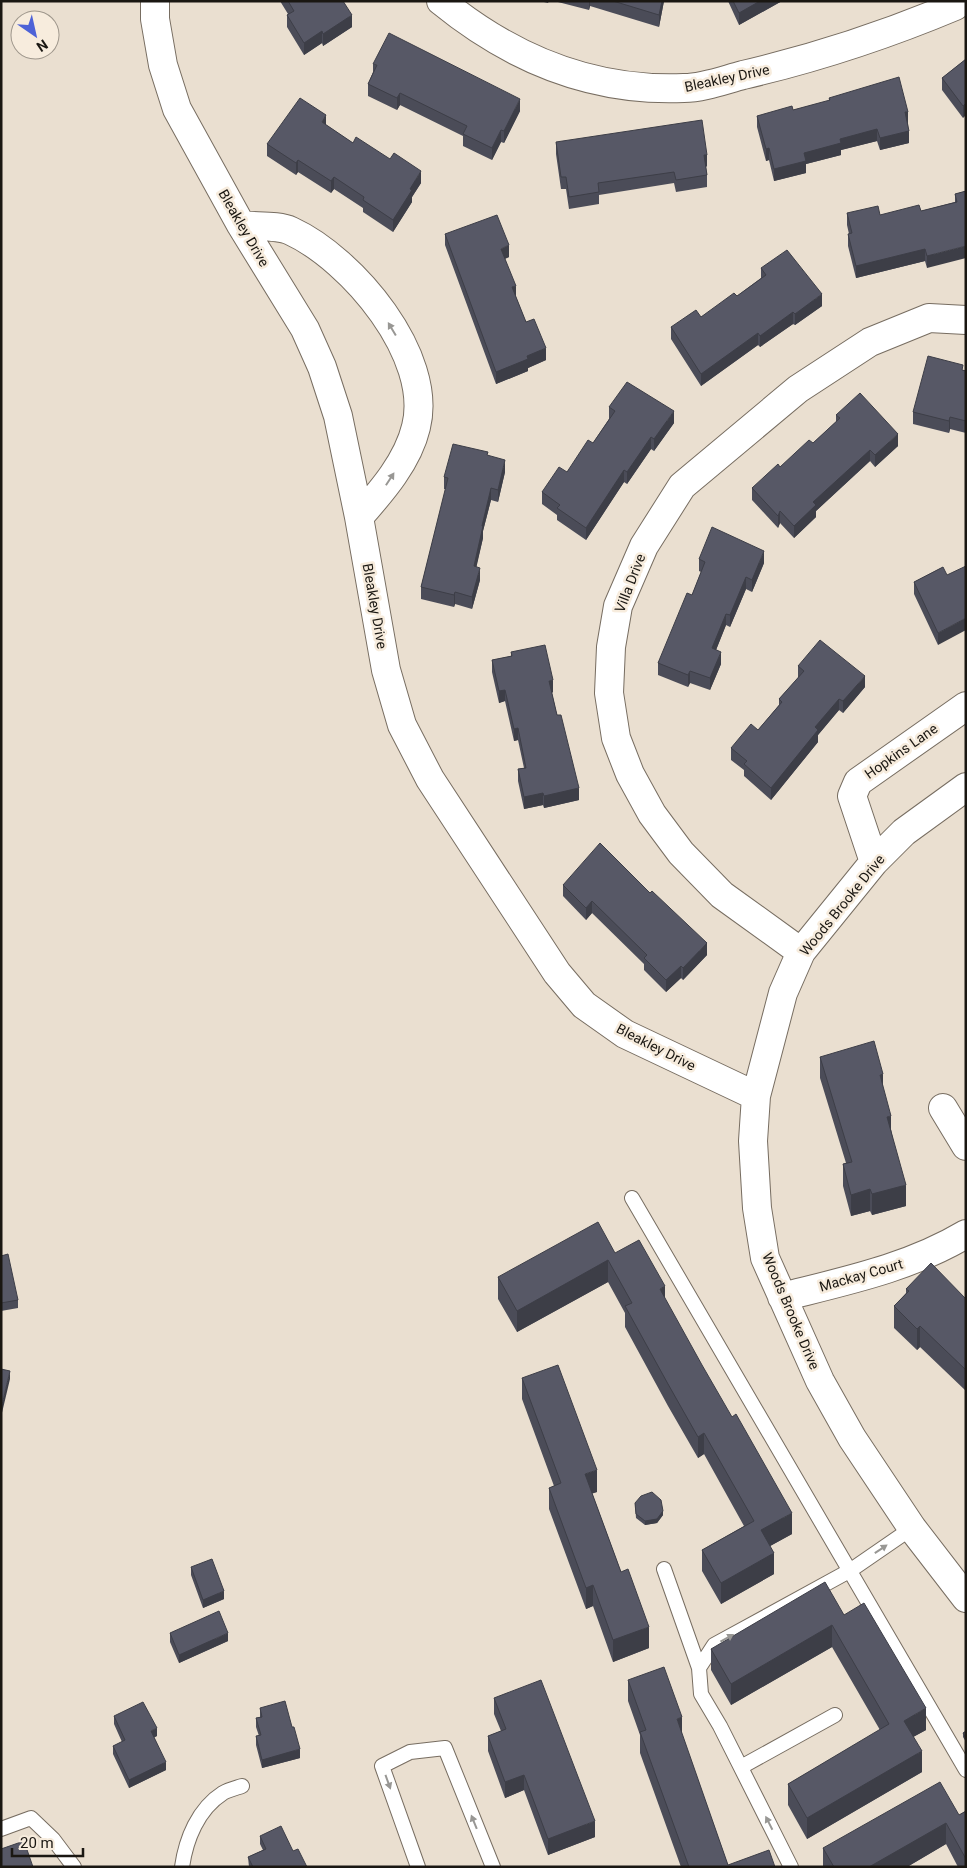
<svg xmlns="http://www.w3.org/2000/svg" width="967" height="1868" font-family="Roboto,sans-serif">
<rect width="100%" height="100%" fill="#eadfd0"/>
<g fill="none" stroke-linecap="round" stroke-linejoin="round">
<!-- service casing -->
<g stroke="#776d61" stroke-width="16">
<path id="service" d="M632,1198L966,1770
M664,1569L699,1668
M741,1767L835,1715
M1,1829L31,1818L53,1839L74,1867
M182,1867C186,1839 198,1809 223,1793C228,1790 236,1788 242,1786
M418,1867L382,1766L410,1752L445,1748L493,1867
M791,1867L720,1726L701,1694L699,1668L714,1645L851,1570L912,1528"/>
</g>
<!-- minor casing -->
<g stroke="#776d61" stroke-width="30">
<path id="minor" d="M155,1V19L163,65L177,109L241,225L305,329L322,367L338,416L359,517L386,670L402,725L430,779L557,973L584,1005L625,1034L756,1096
M441,1C512,59 592,92 684,88C703,88 724,80 743,75C816,58 886,35 955,6L961,1
M241,225C256,227 278,225 291,231C352,259 434,356 416,427C408,461 382,491 359,517
M966,787L904,832L874,862L801,952L783,993L756,1096L753,1141L757,1208L765,1258L820,1381L852,1438L912,1528L966,1598
M874,862L852,796L858,782L966,706
M801,952L722,895L681,853L652,814L630,774L616,738L609,693L611,647L618,606L644,546L682,486L798,389L870,342L929,318L966,320
M943,1108L966,1146
M782,1297C845,1281 909,1268 966,1234"/>
</g>
<!-- service -->
<use href="#service" stroke="#fff" stroke-width="14"/>
<!-- minor -->
<use href="#minor" stroke="#fff" stroke-width="28"/>
</g>
<!-- wall -->
<path fill="#4b4c58" d="M280,1H343L352,27L323,46L322,43L304,55L287,27V15L288,14Z
M540,1H549L548,3Z
M554,1H664L659,27L590,6L589,10Z
M728,1H782L739,25Z
M966,59L963,118L942,90V78Z
M373,64L520,111L504,143L501,142L492,160L463,146V136L400,105L397,110L368,96V84L373,72Z
M829,98L908,123L909,143L880,150L877,141L841,150V155L806,164V173L774,181L769,160L766,161L757,127V116L793,110L829,101Z
M326,125L353,143L421,183L412,197V202L393,232L363,212V208L334,189L331,193L298,172L296,175L267,156V144Z
M556,142L707,166L706,167L707,175V187L676,192L674,183L599,195V204L569,209L566,189H561L556,154Z
M966,191L927,268L925,261L856,278L848,246V234H849L847,225V213L880,215L921,211L955,202V194Z
M445,234L509,257L505,259L516,297L526,322L546,360L528,368V371L496,384L445,245Z
M761,268L822,306L795,325L793,324L760,347L758,345L701,386L671,339V327L701,317L737,296L761,278Z
M963,370L966,371V433L950,429L949,433L913,424V412Z
M609,407L674,423L654,451L651,449L627,484L624,482L586,540L557,520V515L542,504V492L567,472L593,443L609,419Z
M836,415L898,446L875,467L870,461L816,511V517L794,538L780,523L778,528L752,500V488L813,443L836,422Z
M488,456L505,472L498,502L491,500L483,531V538L476,567L480,580L472,609L455,604L454,607L421,599V587L446,489H444V477Z
M699,559L764,563L752,592L746,589L730,627L726,625L716,650L721,664L710,690L690,683L688,687L658,675V663L692,595L701,572L699,571Z
M943,567L938,645L914,594V582Z
M511,652L553,692L552,693L557,715L579,800L544,808L543,805L524,809L518,781V769L524,768L518,740L514,741L505,701L499,703L492,672V660L511,656Z
M798,666L865,687L843,713L839,710L818,735V742L771,800L744,776V770L731,760V748L758,730L779,705V699L798,678Z
M563,885L707,955L683,980L681,978L666,992L644,970V964L592,913L586,920L563,896Z
M820,1057L883,1088L906,1206L872,1215L870,1211L851,1216L843,1186V1164L846,1163L820,1078Z
M615,1253L665,1299L792,1534L770,1546L774,1574L721,1604L702,1571V1550L744,1526L704,1454L698,1458L668,1406L625,1327V1313L608,1282L517,1332L498,1299V1277Z
M1,1256L18,1300V1308L1,1311Z
M906,1289L966,1299V1391L920,1347L917,1350L894,1328V1306L906,1293Z
M522,1378L597,1492L592,1493L649,1648L613,1662L593,1606L586,1609L549,1509V1488L554,1486L522,1399Z
M635,1503L663,1515L657,1523L645,1525L636,1518Z
M191,1567L224,1599L203,1608L191,1575Z
M844,1615L926,1730L913,1737L922,1772L807,1839L788,1805V1784L880,1730L832,1647L731,1705L711,1670V1649Z
M170,1633L228,1641L179,1663L170,1642Z
M628,1680L682,1735L728,1865L775,1867H681L640,1753V1735L628,1701Z
M494,1698L595,1837L548,1855L524,1790L505,1798L488,1751V1736L501,1731L494,1714Z
M260,1708L300,1758L262,1768L256,1745V1736H259L256,1727V1718L260,1717Z
M114,1716L157,1736L154,1737L166,1770L129,1788L113,1754V1746L122,1742L114,1724Z
M966,1731V1742L963,1737V1733Z
M966,1811V1867H958L946,1844L907,1867H823V1848L959,1815Z
M260,1836L293,1851L307,1867H249L248,1857L263,1850L260,1844Z"/>
<!-- shaded-wall -->
<path fill="#3d3e47" d="M589,1H590V6L589,10Z
M662,1H664L659,27V15Z
M760,1H782L739,25V13Z
M352,15V27L323,46V34Z
M322,31V43L304,55V43Z
M400,93V105L397,110V98Z
M520,99V111L504,143V131Z
M966,103V115L963,118V106Z
M905,112H908V123L905,124Z
M326,115V127L322,122Z
M877,129V141L841,150V155L806,164V173L774,181V169L804,153L840,139Z
M501,130V142L492,160V148Z
M909,131V143L880,150V138Z
M769,148V160L766,161V149Z
M704,155H707V166L704,167Z
M298,160V172L296,175V163Z
M421,171V183L412,197V202L393,232V220L410,189Z
M334,177V189L331,193V181Z
M509,245V257L501,260V249Z
M966,246V258L927,268V256Z
M925,249V261L856,278V266Z
M516,286V298L512,287Z
M822,294V306L795,325V314Z
M793,312V324L760,347V336Z
M758,333V345L701,386V374Z
M546,348V360L528,368V371L496,384V372L527,356Z
M674,411V423L654,451V439Z
M950,417V429L949,433V421Z
M898,434V446L875,467V455Z
M651,437V449L627,484V472Z
M870,450V461L816,511V517L794,538V526L813,502Z
M505,460V472L498,502V490Z
M624,470V482L586,540V528Z
M491,488V500L483,531V538L474,578V566L482,526Z
M780,511V523L778,528V516Z
M764,551V563L752,592V580Z
M480,568V580L472,609V597Z
M746,577V589L730,627V615Z
M455,592V604L454,607V595Z
M726,614V625L712,660V648Z
M966,618V630L938,645V633Z
M721,652V664L710,690V678Z
M690,671V683L688,687V675Z
M865,676V687L843,713V701Z
M553,680V692L549,693V681Z
M505,690V701L499,703V691Z
M839,699V710L818,735V742L771,800V788L815,727Z
M518,728V740L514,741V729Z
M579,788V800L544,808V796Z
M543,793V805L524,809V797Z
M592,901V913L586,920V908Z
M707,943V955L683,980V968Z
M681,966V978L666,992V980Z
M883,1074V1096L880,1075Z
M891,1116V1138L887,1117Z
M906,1185V1206L872,1215V1194Z
M870,1189V1211L851,1216V1195Z
M608,1260V1282L517,1332V1311Z
M665,1286V1307L660,1289Z
M920,1326V1347L917,1350V1329Z
M10,1371V1379L1,1417V1409Z
M704,1433V1454L698,1458V1437Z
M597,1470V1492L585,1496V1474Z
M663,1511V1515L657,1523L645,1525V1521Z
M792,1513V1534L761,1551V1530Z
M774,1553V1574L721,1604V1583Z
M593,1585V1606L586,1609V1588Z
M224,1591V1599L203,1608V1600Z
M832,1625V1647L731,1705V1684Z
M649,1627V1648L613,1662V1640Z
M228,1633V1641L179,1663V1655Z
M926,1708V1730L904,1742V1721Z
M682,1717V1739L677,1719Z
M157,1728V1736L151,1739V1731Z
M300,1749V1758L262,1768V1760Z
M922,1751V1772L807,1839V1818Z
M166,1762V1770L129,1788V1780Z
M524,1775V1790L505,1798V1782Z
M595,1821V1837L548,1855V1839Z
M946,1823V1844L907,1867H869Z"/>
<!-- building -->
<path fill="#575866" stroke="#3d3e47" d="M288,1H343L352,15L323,34L322,31L304,43L287,15L294,11Z
M613,1H662L659,15Z
M733,1H760L739,13Z
M389,33L520,99L504,131L501,130L492,148L463,134L467,126L400,93L397,98L368,84L377,65L373,64Z
M966,59V103L963,106L942,78Z
M899,77L908,112H905L909,131L880,138L877,129L840,139L841,143L804,153L806,161L774,169L769,148L766,149L757,116L792,106L793,110L830,100L829,98Z
M300,98L326,115L322,122L353,143L356,137L390,159L394,153L421,171L410,189L412,190L393,220L363,200L364,197L334,177L331,181L298,160L296,163L267,144Z
M702,120L707,155H704L707,175L676,180L674,172L598,183L599,192L569,197L566,177H561L556,142Z
M966,191V246L927,256L925,249L856,266L848,234L852,233L847,213L878,206L880,215L919,205L921,211L957,202L955,194Z
M497,215L509,245L501,249L516,286L512,287L526,322L534,319L546,348L527,356L528,359L496,372L445,234Z
M787,250L822,294L795,314L793,312L760,336L758,333L701,374L671,327L696,310L701,317L734,293L737,296L766,275L761,268Z
M928,356L963,365L962,370L966,371V421L950,417L949,421L913,412Z
M627,382L674,411L654,439L651,437L627,472L624,470L586,528L557,508L560,505L542,492L559,467L567,472L588,440L593,443L615,411L609,407Z
M860,393L898,434L875,455L870,450L813,502L816,505L794,526L780,511L778,516L752,488L778,464L780,467L809,440L813,443L840,418L836,415Z
M453,444L488,452L487,455L505,460L498,490L491,488L482,526H483L474,566L480,568L472,597L455,592L454,595L421,587L448,478L444,477Z
M712,527L764,551L752,580L746,577L730,615L726,614L712,648L721,652L710,678L690,671L688,675L658,663L687,593L692,595L705,562L699,559Z
M966,566V618L938,633L914,582L943,567L947,575Z
M820,640L865,676L843,701L839,699L815,727L818,730L771,788L744,764L747,761L731,748L751,724L758,730L782,702L779,699L804,671L798,666Z
M545,645L553,680L549,681L557,715H561L579,788L544,796L543,793L524,797L518,769L526,768L518,728L514,729L505,690L499,691L492,660L512,656L511,652Z
M600,843L650,893L652,891L707,943L683,968L681,966L666,980L644,958L647,955L592,901L586,908L563,885Z
M874,1041L883,1074L880,1075L891,1116L887,1117L906,1185L872,1194L870,1189L851,1195L843,1164L852,1162L820,1057Z
M598,1222L615,1253L639,1240L665,1286L660,1289L702,1365L732,1417L736,1414L792,1513L761,1530L774,1553L721,1583L702,1550L754,1521L704,1433L698,1437L668,1384L625,1306L632,1303L608,1260L517,1311L498,1277Z
M8,1254L18,1300L1,1303V1256Z
M931,1263L966,1299V1370L920,1326L917,1329L894,1306L909,1291L906,1289Z
M558,1365L597,1470L585,1474L621,1572L628,1569L649,1627L613,1640L593,1585L586,1588L549,1488L561,1483L522,1378Z
M1,1369L10,1371L1,1409Z
M652,1492L661,1500L663,1511L657,1519L645,1521L636,1514L635,1503L641,1496Z
M212,1559L224,1591L203,1600L191,1567Z
M825,1582L844,1615L864,1603L926,1708L904,1721L922,1751L807,1818L788,1784L889,1724L832,1625L731,1684L711,1649Z
M219,1611L228,1633L179,1655L170,1633Z
M664,1667L682,1717L677,1719L728,1865L769,1850L775,1867H689L640,1732L646,1730L628,1680Z
M541,1680L595,1821L548,1839L524,1775L505,1782L488,1736L506,1729L494,1698Z
M285,1701L292,1727H294L300,1749L262,1760L256,1736L261,1735L256,1718L262,1717L260,1708Z
M143,1702L157,1728L151,1731L166,1762L129,1780L113,1746L125,1740L114,1716Z
M966,1731V1738L963,1733Z
M940,1782L959,1815L966,1811V1859L946,1823L869,1867H834L823,1848Z
M281,1826L293,1851L298,1849L307,1867H253L248,1857L266,1849L260,1836Z
M24,1841L33,1867H1V1849Z"/>
<!-- one-way arrows -->
<defs><path id="oneway-solid" d="M-6-.8H1V-3.2L6.5 0L1 3.2V.8H-6Z" transform="scale(1.25)"/></defs>
<g fill="#989794">
<use href="#oneway-solid" transform="translate(392 329) rotate(-121)"/>
<use href="#oneway-solid" transform="translate(390 479) rotate(-57)"/>
<use href="#oneway-solid" transform="translate(881 1549) rotate(-34)"/>
<use href="#oneway-solid" transform="translate(727 1638) rotate(-29)"/>
<use href="#oneway-solid" transform="translate(388 1782) rotate(70)"/>
<use href="#oneway-solid" transform="translate(474 1822) rotate(-112)"/>
<use href="#oneway-solid" transform="translate(769 1823) rotate(-117)"/>
</g>
<g text-anchor="middle" dominant-baseline="central" stroke-width="5" stroke-linejoin="round" paint-order="stroke">
<!-- street labels -->
<g font-size="14" fill="#1a1712" stroke="#f7ecdd">
<text transform="translate(727 78) rotate(-12)">Bleakley Drive</text>
<text transform="translate(244 228) rotate(60)">Bleakley Drive</text>
<text transform="translate(630 583) rotate(-69)">Villa Drive</text>
<text transform="translate(375 606) rotate(80)">Bleakley Drive</text>
<text transform="translate(901 751) rotate(-35)">Hopkins Lane</text>
<text transform="translate(842 905) rotate(-51)">Woods Brooke Drive</text>
<text transform="translate(656 1047) rotate(27)">Bleakley Drive</text>
<text transform="translate(861 1275) rotate(-16)">Mackay Court</text>
<text transform="translate(791 1311) rotate(67)">Woods Brooke Drive</text>
</g>
</g>
<!-- border -->
<rect width="967" height="1868" fill="none" stroke="#1a1712" stroke-width="5"/>
<!-- north arrow -->
<g transform="translate(35 35) rotate(146)"><circle r="24" fill="#f7ecdd" stroke="#9f978c"/>
<path d="M0-4L9 19L0 12L-9 19Z" fill="#4d62d7"/>
<text y="-8" font-size="14" font-weight="bold" text-anchor="middle" fill="#1a1712">N</text>
</g>
<!-- scale -->
<path d="M12 1848v8h71v-8" fill="none" stroke="#1a1712" stroke-width="2.5"/>
<text x="20" y="1848" font-size="15" fill="#1a1712" stroke="#f7ecdd" stroke-width="4" paint-order="stroke">20 m</text>
</svg>
